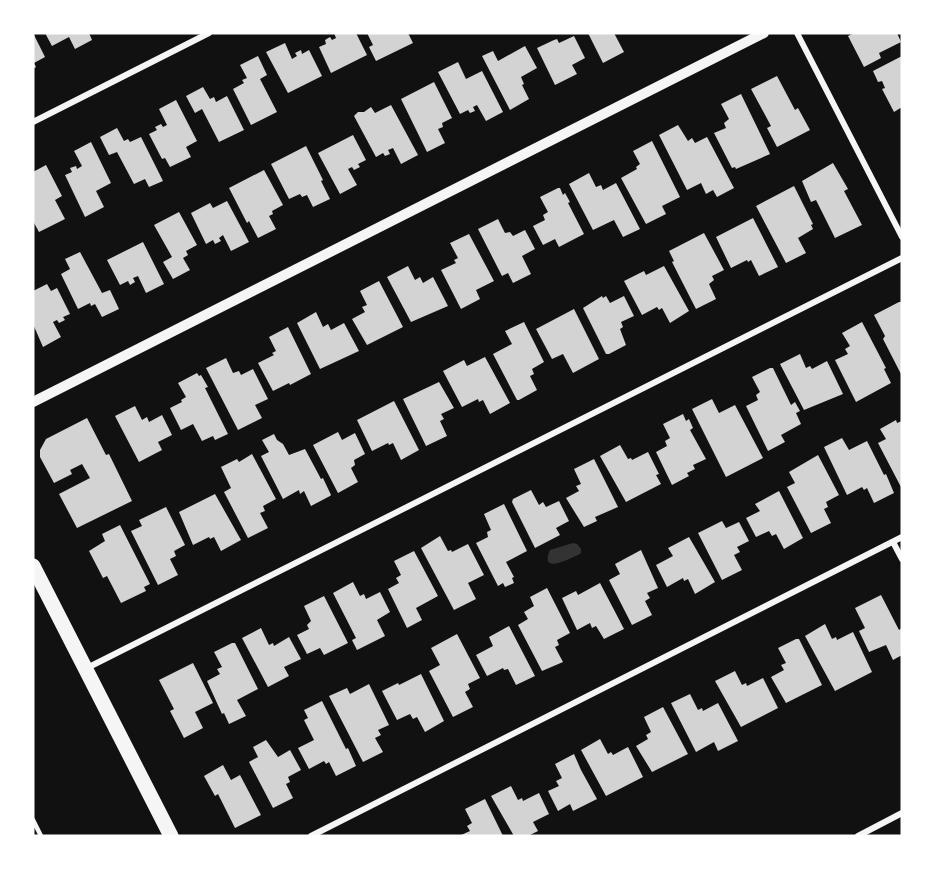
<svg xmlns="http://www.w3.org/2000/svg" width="935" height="869" font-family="'Archivo Narrow',sans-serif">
<rect width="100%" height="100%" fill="#111"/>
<!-- water -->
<path fill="#333" d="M573,543L577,544L581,549V553L578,555C569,559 539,575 550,550Z"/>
<!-- building -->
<path fill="#d3d3d3" d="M33,33L45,57L34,63L36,67L33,69Z
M45,33H89L92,40L75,49L69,37L52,46Z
M334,33H356L367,55L331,73L319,47L326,44L325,40L330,37L332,40L336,38Z
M367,33H408L413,43L376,61L369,47L373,45Z
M588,33H614L624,52L603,63Z
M854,33H897L901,42L879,53L881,58L864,67L848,36Z
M574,36L585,58L572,65L577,74L555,85L537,48L554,40L557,39L559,43Z
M285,43L292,59L297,56L295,53L301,50L302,54L309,50L322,76L288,93L266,52Z
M525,46L537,68L521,77L524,84L522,85L529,99L510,110L482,56L493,51L498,61Z
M258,56L267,75L260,79L277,112L251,125L233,89L244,83L242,80L247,78L240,65Z
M902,56V107L894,112L882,89L885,88L882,81L878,82L873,71Z
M458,62L466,79L482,71L503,112L486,121L477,105L473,107L475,111L470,113L468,110L460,114L438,72Z
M777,76L795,110L798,108L810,130L777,147L767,128L771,126L751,89Z
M434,82L452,118L442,123L443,127L438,129L445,143L427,152L401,99Z
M203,87L210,99L214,97L216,102L227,96L244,130L219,142L202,109L195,113L186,96Z
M741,94L770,154L736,169L735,167L732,168L714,133L726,128L724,123L729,119L721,104Z
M176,100L197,141L186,147L191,157L170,167L165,158L162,159L149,134L157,130L155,127L161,124L163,127L167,125L159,109Z
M391,105L418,155L401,164L393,148L388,150L390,154L385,156L383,153L376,157L354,116L358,112H364L371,107L375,113Z
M678,125L688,141L692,138L695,143L707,137L734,188L717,197L713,190L706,194L701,183L687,190L659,135Z
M117,128L124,141L128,139L130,142L141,137L163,181L149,187L145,179L134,184L117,152L109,155L100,137Z
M353,135L366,160L358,164L360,167L354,170L352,167L348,169L357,185L340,194L318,153Z
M652,141L680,197L662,206L666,214L646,224L621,178L637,169L636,167L640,164L633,151Z
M91,142L111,183L96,191L104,207L85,217L65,175L72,172L70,168L76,166L77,169L82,166L74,151Z
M306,146L323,180L321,181L330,199L313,207L307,195L302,197L300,194L289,199L271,164Z
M833,163L848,189L844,191L862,225L835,238L816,200L811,202L802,181Z
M46,165L62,196L55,200L65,219L39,232L33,221V172Z
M264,170L283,205L272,211L273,214L269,216L276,229L258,238L249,221L247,223L229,188Z
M589,173L596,187L601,185L603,190L616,183L640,229L623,237L614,220L593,230L569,184Z
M794,186L813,224L811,225L813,229L798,238L806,253L786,263L756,206Z
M558,188H560L563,195L565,193L570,202L568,203L584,234L559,247L555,239L543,245L533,226L545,220L543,215L548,212L540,197Z
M227,201L249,242L231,251L223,235L219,238L221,241L215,244L213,240L206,244L191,213L210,203L213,208Z
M179,212L197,245L186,251L188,255L183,258L190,270L173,279L163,262L172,257L154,225Z
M753,218L778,267L759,276L751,260L748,262L747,260L731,268L716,237Z
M498,219L505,233L510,232L513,236L525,230L535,249L522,256L531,274L513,283L508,273L502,276L478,229Z
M704,233L724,270L712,276L714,280L709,284L716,299L696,309L672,262L674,261L669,251Z
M469,234L494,281L476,290L480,299L461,309L441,270L456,263L454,260L458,258L450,243Z
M143,242L164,284L146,293L138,276L133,278L135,282L130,285L128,281L120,285L107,260Z
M80,252L102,293L110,290L119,309L102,317L95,304L91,306L90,303L78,309L61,274L70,269L65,259Z
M408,266L415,280L420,277L423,283L433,277L448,306L411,322L387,277Z
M664,266L689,311L670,323L662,308L659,310L657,307L642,315L624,281L644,271L646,275Z
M379,281L403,327L367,345L352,319L365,312L362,307L367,305L360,291Z
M47,284L51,291L57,288L70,314L63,317L65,320L59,323L57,320L53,322L61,337L43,347L33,324V291Z
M602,296L603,298L606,296L610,303L624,296L634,316L621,322L623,327L620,329L626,345L609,354H606L583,308Z
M899,302H902V376L883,339L885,336L874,315Z
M574,309L599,359L573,373L563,354L552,359L536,329Z
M316,312L323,327L328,324L331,330L344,323L359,351L320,369L297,323Z
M524,322L544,362L532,369L534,374L530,376L537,390L519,400H517L493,354L512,344L505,331Z
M862,322L886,368L884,369L891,383L856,402L835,360L848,354L845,349L850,346L842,333Z
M288,327L311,374L290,385L289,383L273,391L258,363L274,355L272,353L276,351L269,337Z
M800,354L806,368L810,366L812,369L827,361L843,394L804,410L780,364Z
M485,357L510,403L490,414L483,400L479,402L478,399L462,407L443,371L464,360L467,366Z
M226,358L233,373L239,371L241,375L253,369L268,399L255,405L262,418L238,430L206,368Z
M770,368H773L791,405L795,402L800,411L796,413L801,424L781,435L785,442L768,451L746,406L758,400L756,395L760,392L752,377Z
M197,373L199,376L201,375L208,387L205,388L228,434L215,440L213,436L202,441L193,424L181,430L170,408L182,402L181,400L186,397L178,383Z
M439,382L454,408L441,414L444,419L440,421L447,436L426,446L403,399Z
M712,399L719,413L735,405L763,458L726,477L692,409Z
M394,401L419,450L401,460L393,443L389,445L388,443L372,451L357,420Z
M135,406L142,420L147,417L149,422L162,415L172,435L158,442L162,450L139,462L115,416Z
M683,414L686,421L689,419L693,428L690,430L706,459L693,465L695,469L687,473L689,476L672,485L656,452L667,446L665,441L670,438L663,424Z
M87,418L106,455L109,454L132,501L77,528L59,494L90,478L82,464L70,470L72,474L54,483L40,457V450L46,439Z
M896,420L897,423L902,421V489L878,443L886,439L880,429Z
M338,432L342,440L355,433L365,454L354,460L355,465L351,468L358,482L338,493L313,445Z
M274,434L277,440L283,444L289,455L305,449L321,479L323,478L331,495L330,496L311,506L304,491L300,494L299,490L283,499L261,456L269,452L262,440Z
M842,438L849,450L867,441L884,475L886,474L894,493L874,503L867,488L864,490L862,487L847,495L824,447Z
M620,445L628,459L631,458L632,460L648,452L659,474L656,475L661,484L626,502L600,456Z
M252,454L276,499L263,506L265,511L260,513L268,528L248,538L224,492L231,488L221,467L237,459L239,462Z
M818,455L839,495L826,502L828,507L824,509L831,523L811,533L787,487L795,483L789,472Z
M594,459L618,507L595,517L597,521L584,527L566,498L579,491L576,486L581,484L574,469Z
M531,490L539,505L543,502L546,507L559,501L569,521L556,528L560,535L535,548L512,502L513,499Z
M779,491L803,538L784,549L776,534L772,536L769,531L756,537L746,518L760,511L755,504Z
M215,494L241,540L221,551L214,537L210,539L209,537L193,545L179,512Z
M504,504L527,551L506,562L514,577L512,578L514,583L505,587L503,583L498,586L476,543L488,537L487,532L491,530L484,514Z
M166,507L185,545L174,551L176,556L170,559L178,575L158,585L131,531L142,526L139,520Z
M722,521L726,528L739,522L749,541L737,547L740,552L734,555L742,570L722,580L698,533Z
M120,525L150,584L144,587L146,591L121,603L107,576L103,578L89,551L105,541L102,534Z
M440,536L448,551L451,550L452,552L468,544L484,575L468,583L476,599L454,610L421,548Z
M689,537L715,582L695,594L688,579L684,581L683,578L667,587L656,565L673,556L668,548Z
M641,550L658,588L647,593L650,598L645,601L652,615L632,625L609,580L620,574L615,564Z
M414,551L438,596L416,608L422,620L407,628L388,589L399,583L396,578L401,575L394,561Z
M353,582L360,596L364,594L366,599L380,592L390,612L377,620L385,636L357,650L352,640L356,638L333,593Z
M600,583L624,629L604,639L596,626L592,628L590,623L577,630L562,598L576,591L578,595Z
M547,588L570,633L557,640L559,645L555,647L563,662L542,671L518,625L528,619L524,612L534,606L530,597Z
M881,595L899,630L902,628V655L893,660L886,645L869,652L859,631L865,628L855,608Z
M324,596L348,643L324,655L320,648L307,654L297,635L309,629L307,625L311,621L304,606Z
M825,624L832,639L836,637L837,640L853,632L872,672L835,691L805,636Z
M509,626L535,676L516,685L508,669L504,670L503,668L487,676L476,655L493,646L489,637Z
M261,628L269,645L273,643L274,646L289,637L301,659L284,667L289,676L268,687L242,638Z
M457,634L480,678L468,684L470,689L465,692L473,707L453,717L429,671L440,665L431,648Z
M796,639H799L822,685L786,703L771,677L784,670L781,665L786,663L778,648Z
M232,643H235L258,689L237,700L246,716L229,724L224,713L222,714L207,681L220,674L217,669L222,667L214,652Z
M193,663L213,703L195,712L203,728L184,738L170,711L174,709L159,680Z
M735,671L742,685L746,683L747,686L763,678L778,708L741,727L715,681Z
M421,674L444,721L425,732L417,717L413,719L410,714L397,720L382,691L398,683L399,685Z
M369,684L389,725L378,730L381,735L375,738L383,752L363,762L329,696L347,688L350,694Z
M690,694L698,710L702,708L703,711L718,703L738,741L718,751L714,742L696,752L671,703Z
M322,701L346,749L348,748L356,766L336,776L329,762L326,764L324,761L309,769L298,748L314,740L304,720L308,718L304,710Z
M663,707L688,754L652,772L636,746L648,739L646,735L651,732L644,717Z
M600,739L608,754L611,752L613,755L628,747L643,777L606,796L581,750Z
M266,740L278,757L290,750L301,770L288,777L290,782L286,784L293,798L273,808L249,762L258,757L253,747Z
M574,754L581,770L597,799L573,811L570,804L558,811L548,791L559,786L556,781L562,778L555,764Z
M223,765L231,780L240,775L261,815L235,828L218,794L215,796L204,776Z
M511,786L518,800L522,798L523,801L539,793L549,814L533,822L538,831L528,836H514L491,796Z
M485,799L503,836H459L470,831L467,826L472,823L465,809Z"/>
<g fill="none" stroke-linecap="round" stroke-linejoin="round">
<!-- service -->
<path stroke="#f5f5f5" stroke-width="4.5" d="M33,820L41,836"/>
<!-- minor -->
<path stroke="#f5f5f5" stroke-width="6" d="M797,33L902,237
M33,122L209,33
M893,542L902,559
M85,669L902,258
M311,836L902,537
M858,836L902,813"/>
<!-- tertiary -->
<path stroke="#f5f5f5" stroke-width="10" d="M33,402L764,33"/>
<!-- primary -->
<path stroke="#f5f5f5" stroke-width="15" d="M33,566L171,836"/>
</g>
<!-- border -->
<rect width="935" height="869" fill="none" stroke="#ffffff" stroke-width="69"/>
</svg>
